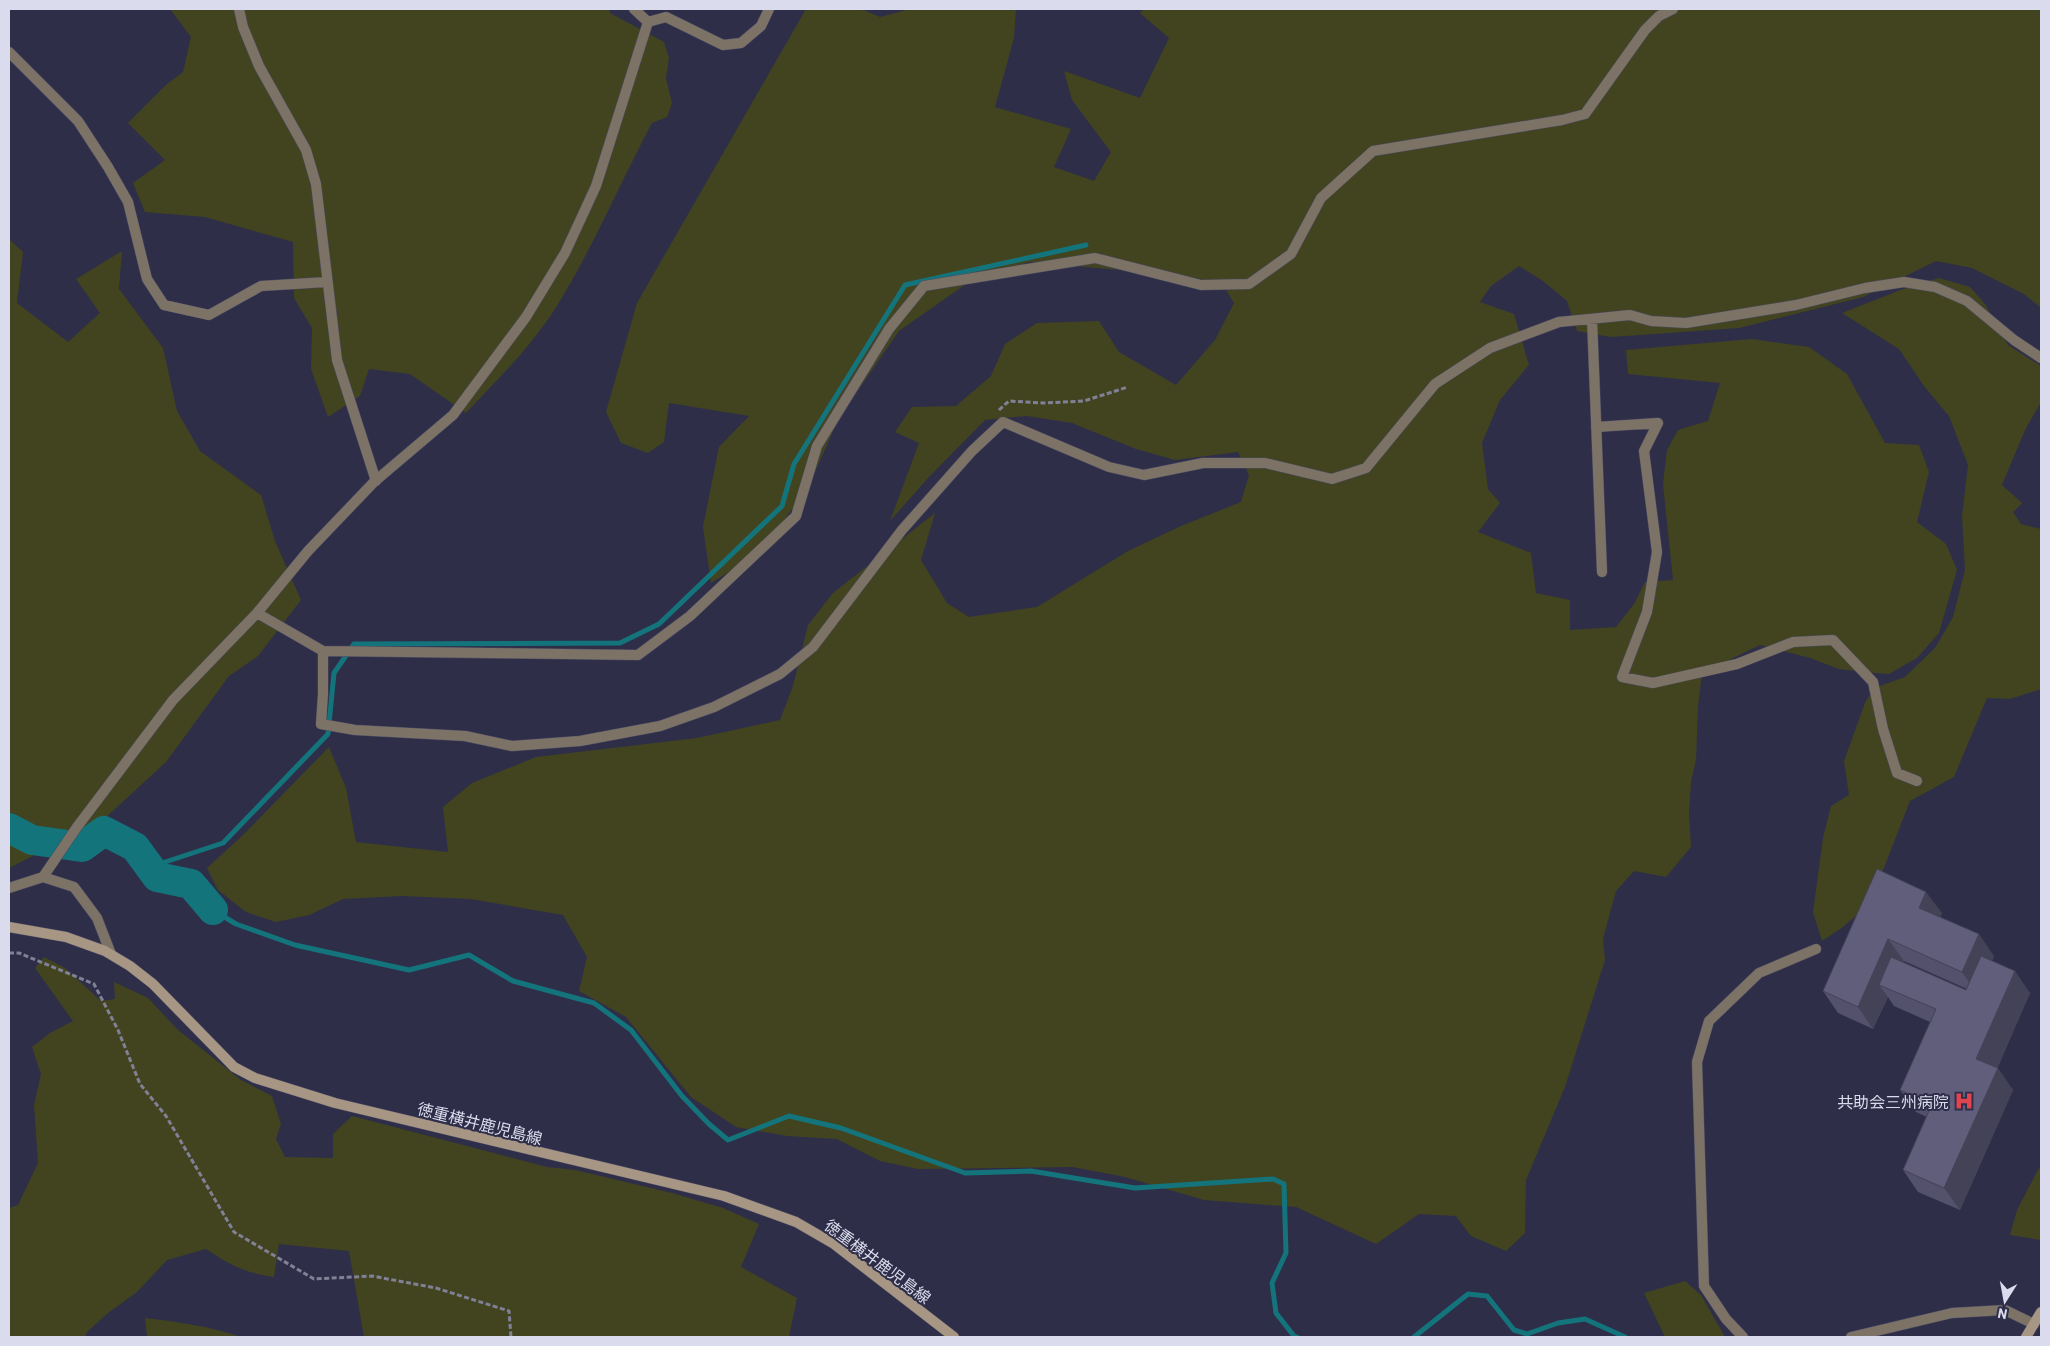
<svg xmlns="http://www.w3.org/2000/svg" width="2050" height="1346" font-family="Barlow,'Noto Sans JP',sans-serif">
<rect width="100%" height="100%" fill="#2e2e49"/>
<!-- green -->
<path fill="#42441f" d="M170,9H609L610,13L664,42L669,58L666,78L672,103L667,117L652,123C619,185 592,250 555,309C530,348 497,380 466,413L410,374L369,369L360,396L328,417L311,369L312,328L294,298L293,242L205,217L145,212L133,183L165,160L128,123L167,84L183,72L191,37Z
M806,9H861L880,17L910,9H1016L1014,38L995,107L1071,129L1054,167L1094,181L1111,152L1072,100L1064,71L1140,98L1169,38L1140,13L1144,9H2041V308L2024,294L1972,268L1936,261L1863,297L1739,328L1611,337L1577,331L1567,301L1543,281L1519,266L1491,286L1480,302L1514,314L1529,365L1500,400L1482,443L1488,489L1500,503L1478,532L1531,553L1536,593L1570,600V630L1616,627L1634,604L1645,582L1673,580L1663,484L1667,450L1678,430L1708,421L1720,383L1628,374L1626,350L1752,339L1809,347L1847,374L1885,443L1919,445L1929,472L1917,522L1946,544L1957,570L1939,633L1917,658L1889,674L1875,673L1839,669L1810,658L1760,645L1702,673L1698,707L1696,760L1691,782L1689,813L1691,847L1666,877L1634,871L1616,891L1603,939L1605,960L1565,1087L1526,1180L1525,1233L1506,1251L1471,1236L1456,1216L1419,1214L1376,1244L1296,1207L1204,1200L1125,1177L1073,1167L918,1169L880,1161L837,1139L787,1136L736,1127L691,1097L626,1017L579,991L587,957L563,915L471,899L401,896L343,899L309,915L276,922L246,912L218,890L207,868L241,837L329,747L346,788L356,842L448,852L443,807L472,783L536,757L697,738L780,720L793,686L808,625L833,593L935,513L921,560L947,603L969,617L1037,607L1128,551L1181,526L1241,502L1249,475L1238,452L1175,460L1136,449L1072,423L1027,416L985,420L929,477L890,521L919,443L895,432L912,407L956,406L991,376L1005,344L1037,323L1099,321L1119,352L1176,385L1215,340L1234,303L1222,283L1177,275L1029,262L966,284L899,331L839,418L810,483L763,551L711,583L703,527L719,447L749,416L669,403L664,442L648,453L621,443L606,412L637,303Z
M9,239L23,252L17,303L68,342L100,313L76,279L122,251L119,289L163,348L177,411L200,451L261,495L275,541L301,600L258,656L229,676L166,762L102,821L9,868Z
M1939,278L1970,287L1985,304L2008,345L2041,366V402L2025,430L2002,485L2022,503L2013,512L2021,524L2041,529V689L2010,699L1987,698L1954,777L1910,801L1878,883L1866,907L1843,927L1822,941L1813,912L1823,838L1831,806L1849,795L1844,761L1865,703L1874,688L1905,677L1935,648L1953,617L1965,570L1962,516L1968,465L1949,416L1924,386L1899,349L1842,313L1903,289Z
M44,957L65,968L101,1001L115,999L114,982L148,998L178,1030L241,1080L272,1096L281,1124L276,1139L285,1157L333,1158V1134L352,1116L547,1167L575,1170L672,1193L723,1208L759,1224L741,1267L797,1298L789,1337H364L349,1251L279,1244L274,1277C245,1273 230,1265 206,1249L167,1260L137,1292L108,1313L87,1332L85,1337H9V1208L18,1205L38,1163L34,1105L41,1074L32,1047L50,1033L73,1021L35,968Z
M2039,1168L2041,1169V1240L2010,1235L2017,1210Z
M1685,1281L1701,1295L1725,1337H1665L1644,1293Z
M145,1318C177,1322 210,1326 241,1337H147Z"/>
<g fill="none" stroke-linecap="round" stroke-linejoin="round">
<!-- stream -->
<path stroke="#14747c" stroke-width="5" d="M150,867L223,843L328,734L334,673L354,644L620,643L659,624L782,506L794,464L905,285L1086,245
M213,910L236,924L295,945L409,970L469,955L513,981L594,1003L631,1030L682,1096L709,1124L728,1140L789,1116L841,1128L965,1173L1031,1171L1135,1188L1273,1179L1284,1184L1286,1253L1272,1283L1276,1313L1294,1336L1297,1337
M1414,1337L1468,1294L1487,1296L1514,1330L1527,1334L1558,1323L1585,1319L1625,1337"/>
<!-- river -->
<path stroke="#14747c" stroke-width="30" d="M9,828L32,840L82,847L104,831L135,847L157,877L191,884L213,910"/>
<!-- minor casing -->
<g stroke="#4a4a63" stroke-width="11">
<path id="minor" d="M239,9L243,27L259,66L306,150L316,184L337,360L376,481
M648,22L666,17L723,45L741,43L761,26L769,9
M9,52L78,121L108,167L128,202L147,279L164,305L209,315L261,286L327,282
M1592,319L1602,572
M1596,427L1658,423L1644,451L1657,552L1647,612L1622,677L1653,683L1737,664L1793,642L1833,640L1873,682L1883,729L1897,773L1917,781
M257,613L323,651V694L321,724L355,730L465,736L512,746L580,741L660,726L714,707L780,674L813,647L902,530L972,451L1003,422L1109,467L1144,475L1203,463H1265L1332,479L1366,468L1435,384L1490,348L1559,322L1630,315L1651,321L1686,323L1796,305L1865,288L1904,282L1935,287L1967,301L2014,340L2041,358
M323,651L638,655L690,616L796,516L817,446L889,329L924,286L1095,258L1201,285L1249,284L1291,254L1321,198L1373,151L1562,120L1585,114L1645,30L1659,16L1673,9
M43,877L74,887L97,918L111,954
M9,888L43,877L77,827L173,700L257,613L308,551L374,482L453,415L526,317L565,253L596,186L648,22L634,9
M1743,1337L1726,1319L1704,1286L1697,1062L1709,1021L1759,973L1816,949
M1851,1337L1952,1313L2005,1310L2034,1324"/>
</g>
<!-- secondary casing -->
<g stroke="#4a4a63" stroke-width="11">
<path id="secondary" d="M9,927L66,937L105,951L130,966L153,984L234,1067L255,1078L335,1103L724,1196L796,1222L834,1244L954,1337
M2026,1337L2041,1312"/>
</g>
<!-- path -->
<path stroke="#808197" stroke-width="3" stroke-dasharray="5 2.5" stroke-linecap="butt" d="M999,410L1009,401L1043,403L1084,401L1128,387
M9,953H19L94,984L118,1030L140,1084L166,1116L234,1232L314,1279L372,1276L436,1288L509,1311L511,1337"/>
<!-- minor -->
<use href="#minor" stroke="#7c7266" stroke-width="10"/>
<!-- secondary -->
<use href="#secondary" stroke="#a79684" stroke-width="10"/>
</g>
<!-- wall -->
<path fill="#53516b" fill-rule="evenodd" d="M1877,869L1942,913L1940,917L1994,956L1992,961L2030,993L1997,1068L2013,1090L1960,1210L1918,1192L1903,1170L1927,1117L1916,1112L1900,1090L1930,1022L1894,1006L1888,997L1873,1029L1838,1013L1823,991ZM1904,961L1967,989L1966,990L1903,962Z"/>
<!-- shaded-wall -->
<path fill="#444257" d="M1926,892L1942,913L1935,930L1919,908Z
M1979,934L1994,956L1977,994L1962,972Z
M1888,939L1904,961L1891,990L1879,985L1888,997L1873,1029L1858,1007Z
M2015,971L2030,993L1992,1081L1976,1059Z
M1998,1068L2013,1090L1960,1210L1944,1188Z"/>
<!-- building -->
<path fill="#615e7c" stroke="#444257" d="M1877,869L1926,892L1919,908L1979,934L1962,972L1888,939L1858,1007L1823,991Z
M1981,956L2015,971L1976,1059L1998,1068L1944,1188L1903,1170L1932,1104L1900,1090L1936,1009L1879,985L1891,957L1966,990Z"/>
<!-- icons -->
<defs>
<g id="hospital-bare" transform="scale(1.5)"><path d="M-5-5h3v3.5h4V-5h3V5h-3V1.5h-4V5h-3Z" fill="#e0444e" stroke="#2e2e49" stroke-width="2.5" paint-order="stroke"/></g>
</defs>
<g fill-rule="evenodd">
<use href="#hospital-bare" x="1964" y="1101"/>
</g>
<g text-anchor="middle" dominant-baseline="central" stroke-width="4" stroke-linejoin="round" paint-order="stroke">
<!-- poi labels -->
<g font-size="16" fill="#dadbec" stroke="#2e2e49" text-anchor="end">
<text x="1949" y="1101">共助会三州病院</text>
</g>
<!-- street labels -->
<g font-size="16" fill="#dadbec" stroke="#2e2e49">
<text transform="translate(480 1123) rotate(14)">徳重横井鹿児島線</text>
<text transform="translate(878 1261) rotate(37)">徳重横井鹿児島線</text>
</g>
</g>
<!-- border -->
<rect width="2050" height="1346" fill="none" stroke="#dadbec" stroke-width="20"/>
<!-- north arrow -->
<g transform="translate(2005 1301) rotate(191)" stroke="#2e2e49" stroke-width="4" paint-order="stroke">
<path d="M0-4L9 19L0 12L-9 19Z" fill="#dadbec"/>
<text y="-8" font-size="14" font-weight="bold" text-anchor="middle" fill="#dadbec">N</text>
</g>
</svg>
